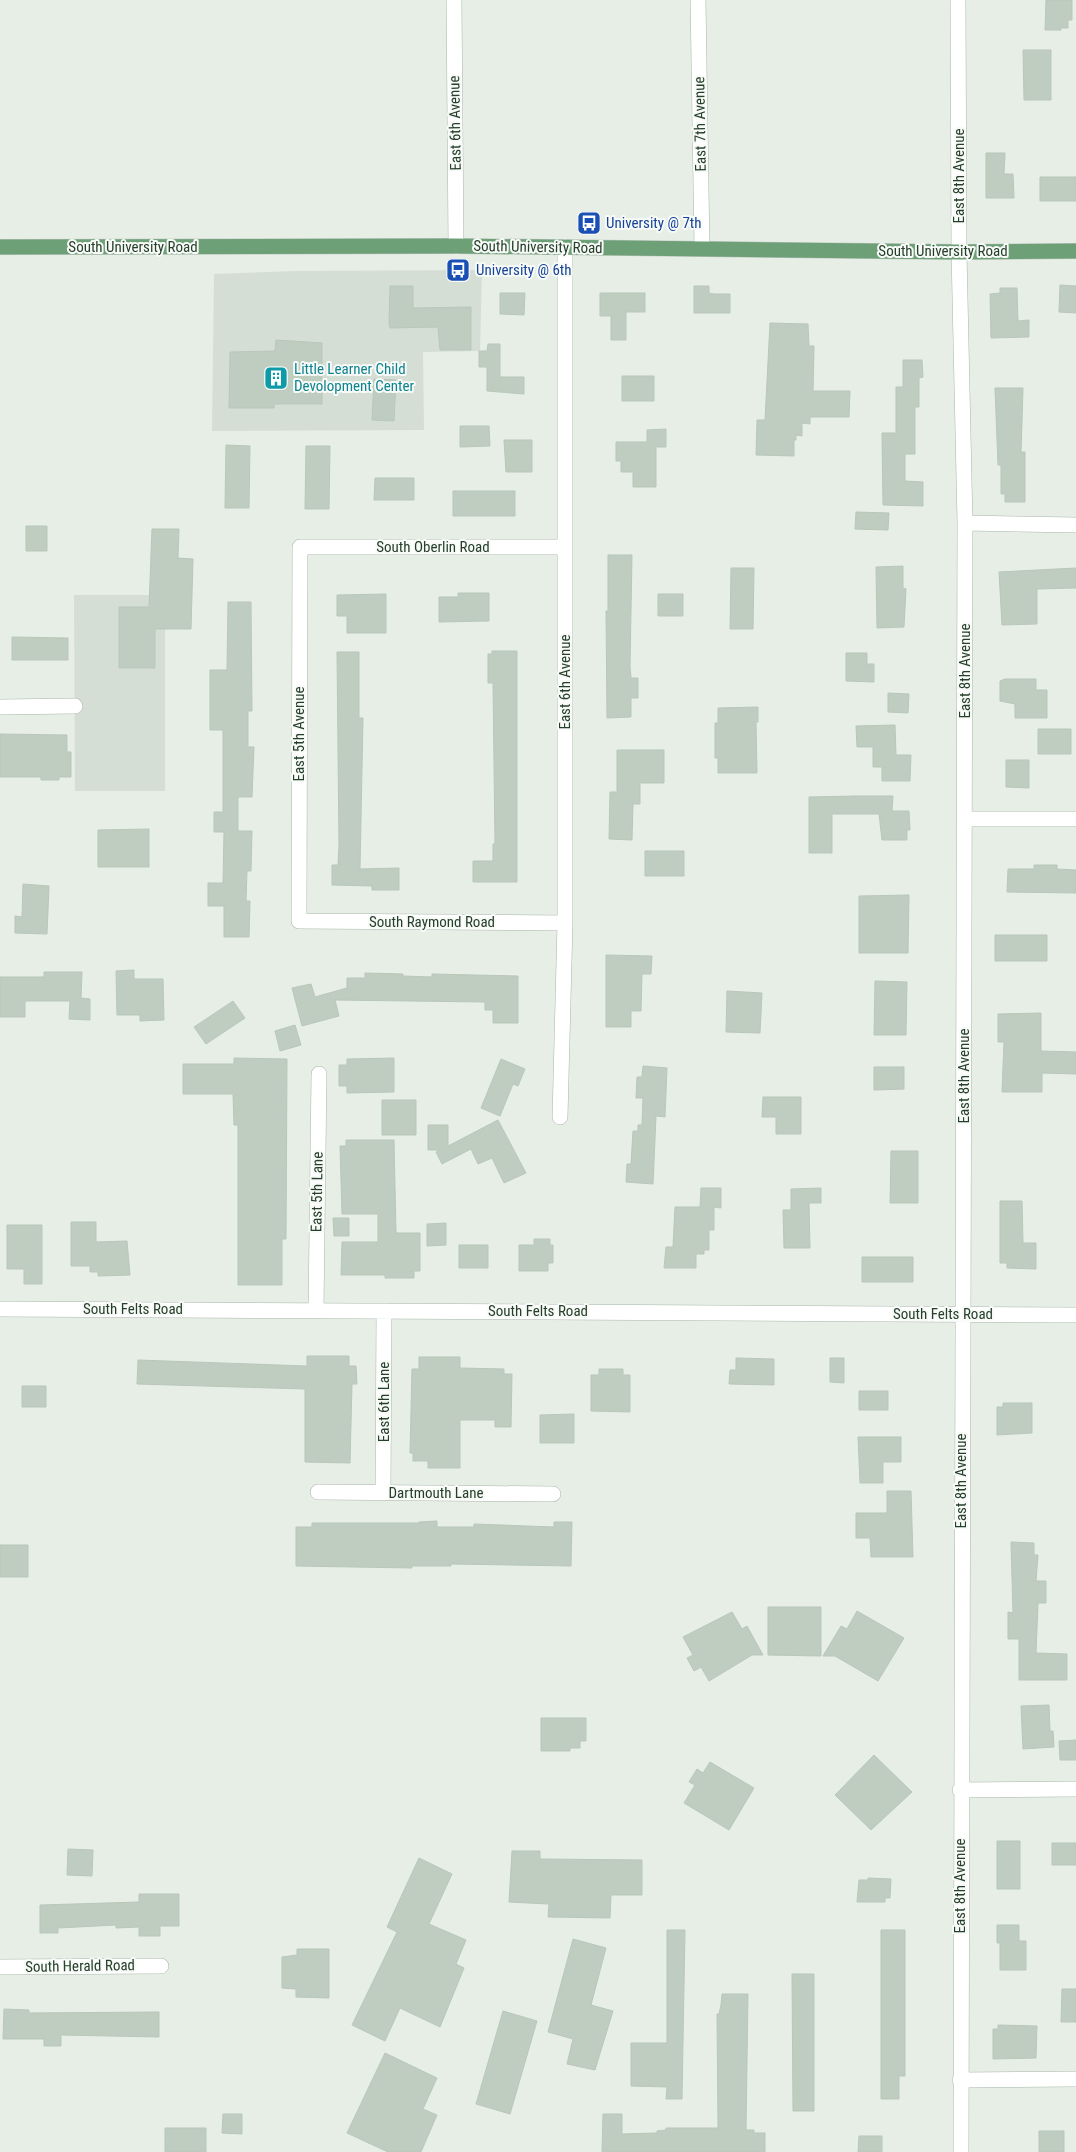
<svg xmlns="http://www.w3.org/2000/svg" width="1076" height="2152" font-family="'Roboto Condensed',sans-serif">
<rect width="100%" height="100%" fill="#e6eee6"/>
<!-- built -->
<path fill="#d5ded5" d="M482,270L480,351L423,352L424,430L212,431L214,274L293,271Z
M74,595H165V791H75Z"/>
<!-- building -->
<path fill="#bfccc0" stroke="#b9c7b9" d="M1046,0H1072V20H1068V28H1061V30H1045Z
M1023,50H1051V100H1024Z
M986,153H1005L1004,174H1013L1014,198H986Z
M1040,177H1076V201H1040Z
M1060,285L1076,286V313L1059,312Z
M390,286H413V308L471,307V350H440L438,327L390,328L389,323Z
M694,286H709V293L714,294H730V313H694Z
M1000,288H1017L1018,321L1029,320V337L991,338L990,294L1000,293Z
M500,293H525L524,315L500,314Z
M600,293H645V312H626V340H611V316H600Z
M770,323L808,324L809,346H814L813,391H850L849,417H810V424L802,423V436L796,435V440H794V456L756,455L757,420H765Z
M276,340L322,343V404H274V408H229L230,352L275,351Z
M488,344H500V377H524V394L487,391V367H479V351H487Z
M903,360H922L923,377L919,378V407H915V454H905V481L923,482V506L883,505L882,433H896V387H903Z
M622,376H654V401H622Z
M374,379L396,380L394,421L372,420Z
M995,388H1023L1021,452H1025V502H1005V494H1001V465H998Z
M460,426H489L490,446L460,447Z
M666,429V447H656V487H633V472H621V461H616V442H647V430Z
M504,440H532V472H506Z
M226,445L250,446L249,508H225Z
M306,446H330L329,509H305Z
M375,478H414V500H374Z
M453,491H515V516H453Z
M856,512L889,513L888,530L855,529Z
M26,526H47V551H26Z
M152,529H179L178,558L193,559L191,629H155V668H119V607H149Z
M608,555H632L630,666L631,678H638V698H631V717L607,718L606,611H608Z
M903,566V588L906,589L904,627L877,628L876,567Z
M731,568H754L753,629H730Z
M1076,568V588L1037,589V624L1002,625L999,572Z
M458,593H489V621L439,622V597H458Z
M386,594V633H347V616H337V595Z
M658,594H683V616H658Z
M228,602H251L252,711H248V747H254L252,797H238V831H252L251,871H247L246,901H250L249,937H224V906H208V883H223L224,832H214V812H223V730H210V670H227Z
M12,637L68,638V660H12Z
M492,651H517V882H473V861H493V844H495L493,683H488V654H492Z
M337,652H359V718H363L360,869L399,868V890H372V886L332,885V865H338L339,845Z
M846,653H867V664H874V682L846,681Z
M1005,679H1036V690H1047V718H1015V704L1000,701V681Z
M888,693L909,694L908,713L888,712Z
M758,707V722H756L757,773H718V758H715V723H718V708Z
M895,725L896,755H911L910,781H882V767H873V747H857L856,726Z
M1038,729H1071V754H1038Z
M0,734L67,735V752H71V777H59V780H41V777H0Z
M617,750H664V783H640V804H633L632,840L609,839L610,792H617Z
M1006,760H1029V788L1006,787Z
M856,796H893L892,811H909L910,830H907V840H882L879,814H832V853H809V797Z
M149,829V867H98V830Z
M645,851H684V876H645Z
M1034,865H1057V869L1076,870V893L1007,892L1008,869H1034Z
M23,884L49,886L47,934L15,933V916L22,917Z
M909,895L908,953H859V896Z
M995,935H1047V961H995Z
M606,955L652,956L651,974H642L641,1011H631V1027H606Z
M134,970V979H163L164,1020L140,1021V1015H117L116,971Z
M44,972H82L81,998L90,999V1020L69,1019L70,1001H25V1017H0V977H44Z
M365,973L403,974V976L432,977V974L518,976V1023H493V1010H485V1002L335,1000L339,1016L302,1026L292,988L311,984L315,997L347,988V978H365Z
M875,981L907,982L906,1035H874Z
M727,991L762,993L760,1033L726,1032Z
M233,1001L245,1018L206,1044L194,1027Z
M1041,1013V1051L1076,1052V1074L1042,1073V1092H1002L1004,1042H998V1014Z
M295,1025L301,1045L280,1051L275,1031Z
M234,1058L287,1059L286,1239H282V1285H238V1125H234L233,1094H183V1064H234Z
M394,1058V1092L347,1093V1086H339V1065H347V1059Z
M501,1059L525,1069L518,1086L513,1084L500,1116L481,1108Z
M643,1066L667,1068L665,1117L656,1116L653,1184L626,1182L627,1164H631L633,1131H638V1125H642L643,1098H636L637,1077H642Z
M874,1067H904V1089L874,1090Z
M763,1097H801V1134H776V1117H762Z
M382,1100H416V1135H382Z
M498,1120L526,1173L504,1183L492,1158L478,1164L471,1149L442,1164L436,1152L440,1150H428V1125H448V1146Z
M346,1140H394L396,1233H420V1271H414V1278H385V1275H341L342,1242H378V1214H342L340,1146H346Z
M891,1151H918V1203H890Z
M701,1188H721V1208L714,1207V1230H709V1250H704V1254H696V1268H664L666,1247H673L675,1207H700Z
M821,1188V1203H809L810,1248H784L783,1210H791V1189Z
M1000,1201H1022L1023,1243H1036V1269L1007,1268V1263H1000Z
M333,1218H349V1236H334Z
M71,1222H96V1242L127,1241L130,1275L98,1276V1272H90V1266H71Z
M446,1223V1245L427,1246V1224Z
M7,1225H42V1284H24V1269H7Z
M534,1239H550V1245H553V1263H548V1271H519V1245H534Z
M459,1245H488V1268H459Z
M862,1257H913V1282H862Z
M307,1356H349V1366H356L357,1384H352L350,1463L305,1462V1389L137,1384L138,1360L307,1366Z
M419,1357H460V1368L504,1369V1374H512L511,1427H495V1420H460V1468H428V1461H413V1453H410L412,1369H419Z
M736,1358L774,1359V1385L729,1384L730,1370H736Z
M830,1358H844V1383L830,1382Z
M599,1369H623V1375H630V1412L591,1411V1375H599Z
M22,1386H46V1407H22Z
M859,1391H888V1410H859Z
M1003,1403H1032V1433L997,1435V1407H1003Z
M574,1414V1443H540V1415Z
M858,1437H901V1462H883V1483H860Z
M887,1491H911L913,1557H871L870,1538H856V1513H887Z
M437,1521V1527H474V1524L554,1527V1522H572L571,1566L451,1564V1566H412V1568L296,1566V1527H312V1523H419V1522Z
M1011,1542L1034,1543V1555H1038L1036,1581H1046V1603H1038L1036,1653L1067,1654V1680H1019V1639H1008V1612L1013,1613Z
M0,1545H28V1577H0Z
M768,1607H821V1656L768,1655Z
M857,1611L904,1638L878,1681L835,1656H823L841,1626L847,1629Z
M732,1612L742,1629L747,1626L763,1655H752L709,1681L701,1667L694,1671L687,1658L693,1655L683,1637Z
M1049,1705L1050,1731H1053L1054,1747L1023,1749L1021,1706Z
M541,1718H586V1741H580V1748H570V1751H541Z
M1076,1740V1760H1060L1059,1741Z
M874,1755L912,1792L871,1830L835,1795Z
M710,1762L754,1788L729,1830L684,1803L695,1785L689,1782L697,1769L703,1773Z
M997,1841H1020V1889H997Z
M1052,1843H1076V1865H1052Z
M68,1849L93,1850L92,1876L67,1875Z
M512,1851H540V1859L642,1860V1895H611L610,1918L548,1917L549,1904L509,1902Z
M419,1858L452,1874L429,1924L466,1940L456,1964L464,1968L440,2027L400,2008L385,2041L352,2025L397,1932L387,1927Z
M868,1878L891,1879L890,1898H885V1902H857L859,1880H868Z
M139,1894H179V1926H160V1936H139V1927L116,1928V1925L58,1928V1933H40V1905L139,1902Z
M997,1925H1019V1941H1026V1970H1000V1943H997Z
M667,1930H685L682,2099H666L667,2087L631,2086V2043H667Z
M881,1930H905V2076H899V2099H881Z
M573,1939L606,1948L591,2005L613,2011L595,2070L567,2064L573,2039L548,2032Z
M297,1949H329V1998L296,1997V1989L282,1988V1957L297,1955Z
M792,1974H814V2111H793Z
M1062,1989H1076V2022H1061Z
M722,1994H748L746,2130H754V2133H765V2152H602L603,2114H622V2134L657,2133V2131L666,2130V2128H718L717,2014H719L721,2005Z
M4,2009L29,2010V2013L159,2012V2037L61,2035V2046H44V2039H3Z
M503,2011L537,2021L510,2114L476,2104Z
M998,2025L1037,2026L1036,2058L993,2059V2029H998Z
M385,2053L437,2078L423,2109L437,2115L421,2152H388L347,2133Z
M223,2114H242V2134L222,2133Z
M165,2128H206V2152H165Z
M1039,2131H1064V2152H1039Z
M859,2136H882V2152H858Z"/>
<g fill="none" stroke-linecap="round" stroke-linejoin="round">
<!-- minor casing -->
<g stroke="#a9b6aa" stroke-width="16">
<path id="minor" d="M454,0L456,246
M698,0L702,248
M958,0L959,252L965,523L961,2152
M965,523L1076,525
M565,547H300L299,921L565,923
M0,707L75,706
M965,819H1076
M560,1117L565,923V247
M0,1309L1076,1315
M316,1310L319,1074
M318,1492L553,1494
M383,1493L384,1311
M960,1790L1076,1789
M0,1967L161,1966
M960,2080L1076,2079"/>
</g>
<!-- major casing -->
<g stroke="#c2c9c4" stroke-width="16">
<path id="major" d="M0,247L456,246L959,252L1076,251"/>
</g>
<!-- minor -->
<use href="#minor" stroke="#fff" stroke-width="15"/>
<!-- major -->
<use href="#major" stroke="#6ea078" stroke-width="15"/>
</g>
<!-- icons -->
<defs>
<g id="bus-square" transform="scale(1.25)"><rect x="-9" y="-9" width="18" height="18" rx="4" fill="#1a4fb4" stroke="#f7faf7"/><path d="M-5-6H5V4H4V6H2V4H-2V6H-4V4H-5ZM-3.5-4V0h7V-4ZM-3.5 1.2v1.5H-2V1.2ZM2 1.2v1.5H3.5V1.2Z" fill="#fff"/></g>
<g id="building-square" transform="scale(1.25)"><rect x="-9" y="-9" width="18" height="18" rx="4" fill="#0f9aa8" stroke="#f7faf7"/><path d="M-4-6H4V6H1V3H-1V6H-4ZM-2.5-4.3h1.7v1.8h-1.7ZM.8-4.3h1.7v1.8H.8ZM-2.5-1h1.7V.8h-1.7ZM.8-1h1.7V.8H.8Z" fill="#fff"/></g>
</defs>
<g fill-rule="evenodd">
<use href="#bus-square" x="589" y="223"/>
<use href="#bus-square" x="458" y="270"/>
<use href="#building-square" x="276" y="378"/>
</g>
<g text-anchor="middle" dominant-baseline="central" stroke-width="4" stroke-linejoin="round" paint-order="stroke">
<!-- street labels -->
<g font-size="15" fill="#263f2b" stroke="#f7faf7">
<text transform="translate(455 123) rotate(-91)">East 6th Avenue</text>
<text transform="translate(700 124) rotate(-91)">East 7th Avenue</text>
<text transform="translate(959 176) rotate(-90)">East 8th Avenue</text>
<text x="133" y="247">South University Road</text>
<text transform="translate(538 247) rotate(1)">South University Road</text>
<text x="943" y="251">South University Road</text>
<text x="433" y="547">South Oberlin Road</text>
<text transform="translate(965 671) rotate(-90)">East 8th Avenue</text>
<text transform="translate(565 682) rotate(-90)">East 6th Avenue</text>
<text transform="translate(299 734) rotate(-90)">East 5th Avenue</text>
<text x="432" y="922">South Raymond Road</text>
<text transform="translate(964 1076) rotate(-90)">East 8th Avenue</text>
<text transform="translate(317 1192) rotate(-89)">East 5th Lane</text>
<text x="133" y="1309">South Felts Road</text>
<text x="538" y="1311">South Felts Road</text>
<text x="943" y="1314">South Felts Road</text>
<text transform="translate(384 1402) rotate(-90)">East 6th Lane</text>
<text transform="translate(961 1481) rotate(-90)">East 8th Avenue</text>
<text x="436" y="1493">Dartmouth Lane</text>
<text transform="translate(960 1886) rotate(-90)">East 8th Avenue</text>
<text transform="translate(80 1966) rotate(-1)">South Herald Road</text>
</g>
<!-- transit labels -->
<g font-size="15" fill="#164399" stroke="#f7faf7" text-anchor="start">
<text x="606" y="223">University @ 7th</text>
<text x="476" y="270">University @ 6th</text>
</g>
<!-- culture labels -->
<g font-size="15" fill="#0d838f" stroke="#f7faf7" text-anchor="start">
<text x="294" y="369">Little Learner Child<tspan x="294" dy="17">Devolopment Center</tspan></text>
</g>
</g>
</svg>
